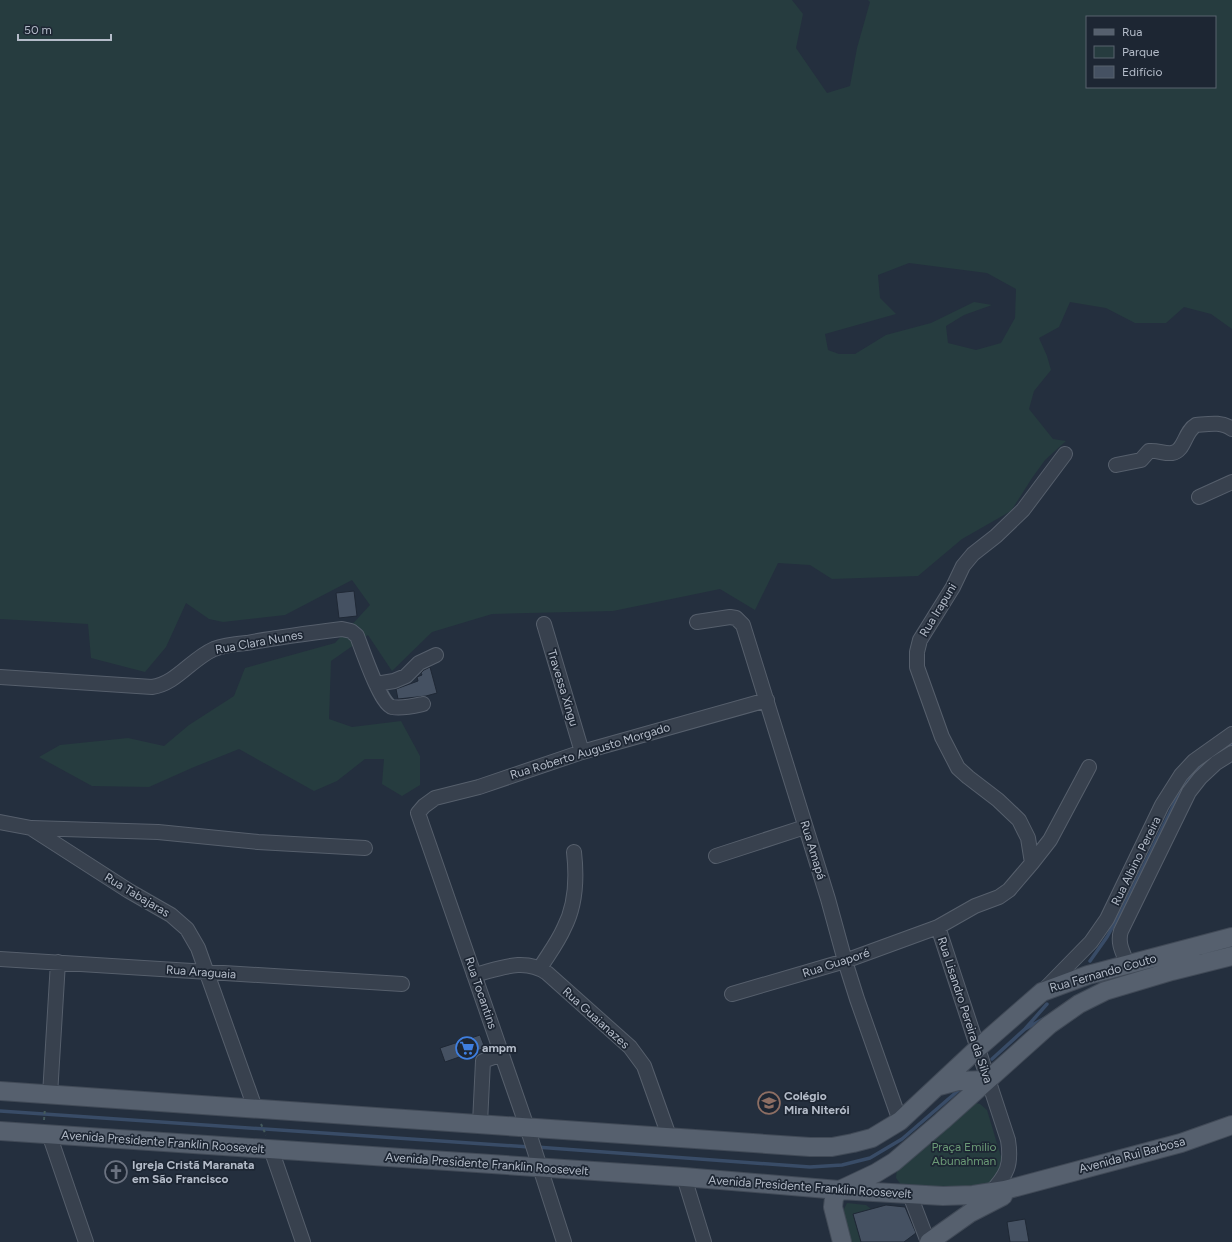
<svg xmlns="http://www.w3.org/2000/svg" width="1232" height="1242" font-family="Figtree,sans-serif">
<rect width="100%" height="100%" fill="#242f3e"/>
<!-- green -->
<path fill="#263c3f" fill-rule="evenodd" d="M0,0H792L803,14L796,48L827,93L850,86L857,48L870,2L868,0H1232V329L1211,314L1184,307L1166,323H1135L1106,308L1070,302L1059,327L1039,338L1047,356L1051,370L1034,391L1029,409L1053,439L1066,441L1045,460L1032,478L1011,511L962,539L918,576L832,579L810,565L778,563L755,610L720,589L613,611L492,614L432,632L392,671L368,635L331,661L329,719L352,727L401,721L420,756V785L402,796L382,784L384,759H365L337,781L314,791L239,749L194,767L149,787L92,786L39,757L60,745L128,738L164,746L189,725L234,696L245,668L335,643L370,605L352,580L285,615L223,622L209,619L186,603L166,647L145,672L91,658L88,624L0,619ZM1087,17H1215V87H1087ZM909,263L987,273L1016,289L1015,318L1001,343L976,350L948,343L946,326L964,315L992,305L974,302L931,323L886,335L855,354H839L828,350L825,334L896,314L880,298L878,275Z
M975,1103L980,1104L987,1110L1001,1157C1001,1167 998,1179 988,1184C985,1186 980,1186 976,1187C952,1191 927,1188 902,1186L896,1178L897,1168L971,1104Z
M847,1203L866,1205L871,1209L853,1215L861,1242H850L842,1213Z"/>
<g fill="none" stroke-linecap="round" stroke-linejoin="round">
<!-- stream -->
<path stroke="#394c67" stroke-width="3.5" d="M1221,750L1232,743
M1090,961L1107,937L1123,908L1175,802L1193,775L1211,757
M1025,1029L1043,1019
M992,1059L1025,1029L1047,1004
M0,1111L530,1147
M536,1147L810,1167L842,1165L870,1158L902,1139L960,1089"/>
</g>
<!-- building -->
<path fill="#455162" stroke="#1f2835" d="M354,591L357,616L339,618L336,593Z
M430,667L437,693L426,696L398,699L396,689L418,681L417,677L422,675L421,673L424,670Z
M480,1035L485,1048L445,1062L440,1048Z
M886,1205L905,1207L916,1233L904,1242H861L853,1214Z
M1025,1219L1029,1242H1010L1007,1222Z"/>
<g fill="none" stroke-linecap="round" stroke-linejoin="round">
<!-- minor casing -->
<g stroke="#565f6c" stroke-width="16">
<path id="minor" d="M1116,465L1141,460L1149,451C1157,450 1165,454 1172,453C1185,451 1184,432 1196,425C1208,424 1222,421 1232,429
M1199,497L1232,482
M697,622L730,617L736,618L743,625L828,899L845,961L857,999L900,1121
M544,624L582,752
M0,677L152,687C176,684 191,659 214,649C224,645 236,644 247,643C278,637 310,633 342,629L351,631L357,636C362,649 381,705 392,707C402,709 414,706 423,704
M376,684L394,681L406,676L419,663L436,655
M0,822L31,828L129,891L171,915L187,929L198,948L255,1108
M32,828L158,832L258,842L365,848
M716,856L805,827
M1032,863L1028,838L1019,820L998,800L968,777L958,768L942,737L917,667V652L920,640L953,587L963,566L973,554L996,536L1023,510L1065,454
M938,927L1008,1140C1012,1165 1007,1175 990,1193
M0,959L402,984
M1128,965C1123,953 1117,943 1121,931L1189,792L1200,778L1216,763L1232,753
M540,968C548,955 558,942 564,928C576,905 577,878 574,852
M474,975C499,969 524,957 547,973L630,1047L644,1066L669,1136
M1044,990L1091,942L1107,919L1162,805L1181,775L1194,761L1232,734
M732,994L845,961L938,927L975,906L999,897L1009,890L1032,863L1050,840L1089,767
M50,1095L58,962
M480,1123L483,1061L502,1054
M49,1134L86,1242
M271,1149L303,1242
M684,1177L704,1242
M910,1195L928,1242
M564,1242L527,1127L418,813L424,806L435,798L479,787L582,752L767,700"/>
</g>
<!-- major casing -->
<g stroke="#414a57" stroke-width="20">
<path id="major" d="M939,1086L958,1081L987,1080
M0,1091L810,1147H832L853,1143L872,1138L900,1121L978,1048L1042,992L1088,975L1232,937
M0,1131L684,1177L839,1190L943,1196L973,1195L1005,1190L1181,1143L1232,1125
M842,1189L876,1173L894,1162L942,1121L1049,1025L1079,1004L1105,991L1172,971L1232,956
M839,1190L834,1198L833,1207L842,1242
M929,1242L970,1213L1003,1196"/>
</g>
<!-- path -->
<path stroke="#44595c" stroke-width="2" stroke-dasharray="3 3" stroke-linecap="butt" d="M44,1120L45,1108
M261,1124L266,1135"/>
<!-- minor -->
<use href="#minor" stroke="#38414e" stroke-width="14"/>
<!-- major -->
<use href="#major" stroke="#56606e" stroke-width="18"/>
</g>
<!-- icons -->
<defs>
<g id="supermarket-ring" transform="scale(1.15)"><circle r="9.5" fill="#1d2633" stroke="#3f7fe0" stroke-width="1.5"/><path d="M-6-5.5h2.5l.6 2H6L4.5 2H-2.5L-4.4-4H-6ZM-1.5 3.2a1.3 1.3 0 1 0 .1 0ZM3 3.2a1.3 1.3 0 1 0 .1 0Z" fill="#3f7fe0"/></g>
<g id="school-ring" transform="scale(1.15)"><circle r="9.5" fill="#1d2633" stroke="#8d6e63" stroke-width="1.5"/><path d="M0-5L7-2L0 1L-7-2ZM-4 1L0 2.5L4 1V4Q0 6-4 4Z" fill="#8d6e63"/></g>
<g id="church-ring" transform="scale(1.15)"><circle r="9.5" fill="#1d2633" stroke="#6b7280" stroke-width="1.5"/><path d="M-1.2-6h2.4v3.5h3.3v2.4h-3.3V6h-2.4V-.1h-3.3v-2.4h3.3Z" fill="#6b7280"/></g>
</defs>
<g fill-rule="evenodd">
<use href="#supermarket-ring" x="467" y="1048"/>
<use href="#school-ring" x="769" y="1103"/>
<use href="#church-ring" x="116" y="1172"/>
</g>
<g text-anchor="middle" dominant-baseline="central" stroke-width="3.5" stroke-linejoin="round" paint-order="stroke">
<!-- street labels -->
<g font-size="12" fill="#b4bcc9" stroke="#1d2633">
<text transform="translate(938 610) rotate(-59)">Rua Irapuni</text>
<text transform="translate(259 642) rotate(-10)">Rua Clara Nunes</text>
<text transform="translate(563 688) rotate(73)">Travessa Xingu</text>
<text transform="translate(590 751) rotate(-17)">Rua Roberto Augusto Morgado</text>
<text transform="translate(813 850) rotate(73)">Rua Amapá</text>
<text transform="translate(1136 861) rotate(-64)">Rua Albino Pereira</text>
<text transform="translate(137 895) rotate(31)">Rua Tabajaras</text>
<text transform="translate(836 963) rotate(-18)">Rua Guaporé</text>
<text transform="translate(201 972) rotate(4)">Rua Araguaia</text>
<text transform="translate(1103 973) rotate(-16)">Rua Fernando Couto</text>
<text transform="translate(481 993) rotate(71)">Rua Tocantins</text>
<text transform="translate(965 1010) rotate(72)">Rua Lisandro Pereira da Silva</text>
<text transform="translate(596 1018) rotate(42)">Rua Guaianazes</text>
<text transform="translate(163 1142) rotate(4)">Avenida Presidente Franklin Roosevelt</text>
<text transform="translate(1132 1155) rotate(-15)">Avenida Rui Barbosa</text>
<text transform="translate(487 1164) rotate(4)">Avenida Presidente Franklin Roosevelt</text>
<text transform="translate(810 1187) rotate(4)">Avenida Presidente Franklin Roosevelt</text>
</g>
<!-- poi labels -->
<g font-size="12" font-weight="bold" fill="#b4bcc9" stroke="#1d2633" text-anchor="start">
<text x="482" y="1048">ampm</text>
<text x="784" y="1096">Colégio<tspan x="784" dy="14">Mira Niterói</tspan></text>
<text x="132" y="1165">Igreja Cristã Maranata<tspan x="132" dy="14">em São Francisco</tspan></text>
</g>
<!-- park labels -->
<g font-size="12" fill="#6b9a76" stroke="#1d2633">
<text x="964" y="1147">Praça Emilio<tspan x="964" dy="14">Abunahman</tspan></text>
</g>
</g>
<!-- legend -->
<rect x="1086" y="16" width="130" height="72" fill="#1d2633" stroke="#59626f"/>
<rect x="1094" y="29" width="20" height="6" fill="#56606e" stroke="#59626f"/>
<text x="1122" y="36" font-size="12" fill="#b4bcc9">Rua</text>
<rect x="1094" y="46" width="20" height="12" fill="#263c3f" stroke="#59626f"/>
<text x="1122" y="56" font-size="12" fill="#b4bcc9">Parque</text>
<rect x="1094" y="66" width="20" height="12" fill="#455162" stroke="#59626f"/>
<text x="1122" y="76" font-size="12" fill="#b4bcc9">Edifício</text>
<!-- scale -->
<path d="M18 34v6h93v-6" fill="none" stroke="#b4bcc9" stroke-width="2"/>
<text x="24" y="34" font-size="12" fill="#b4bcc9" stroke="#1d2633" stroke-width="3" paint-order="stroke">50 m</text>
</svg>
